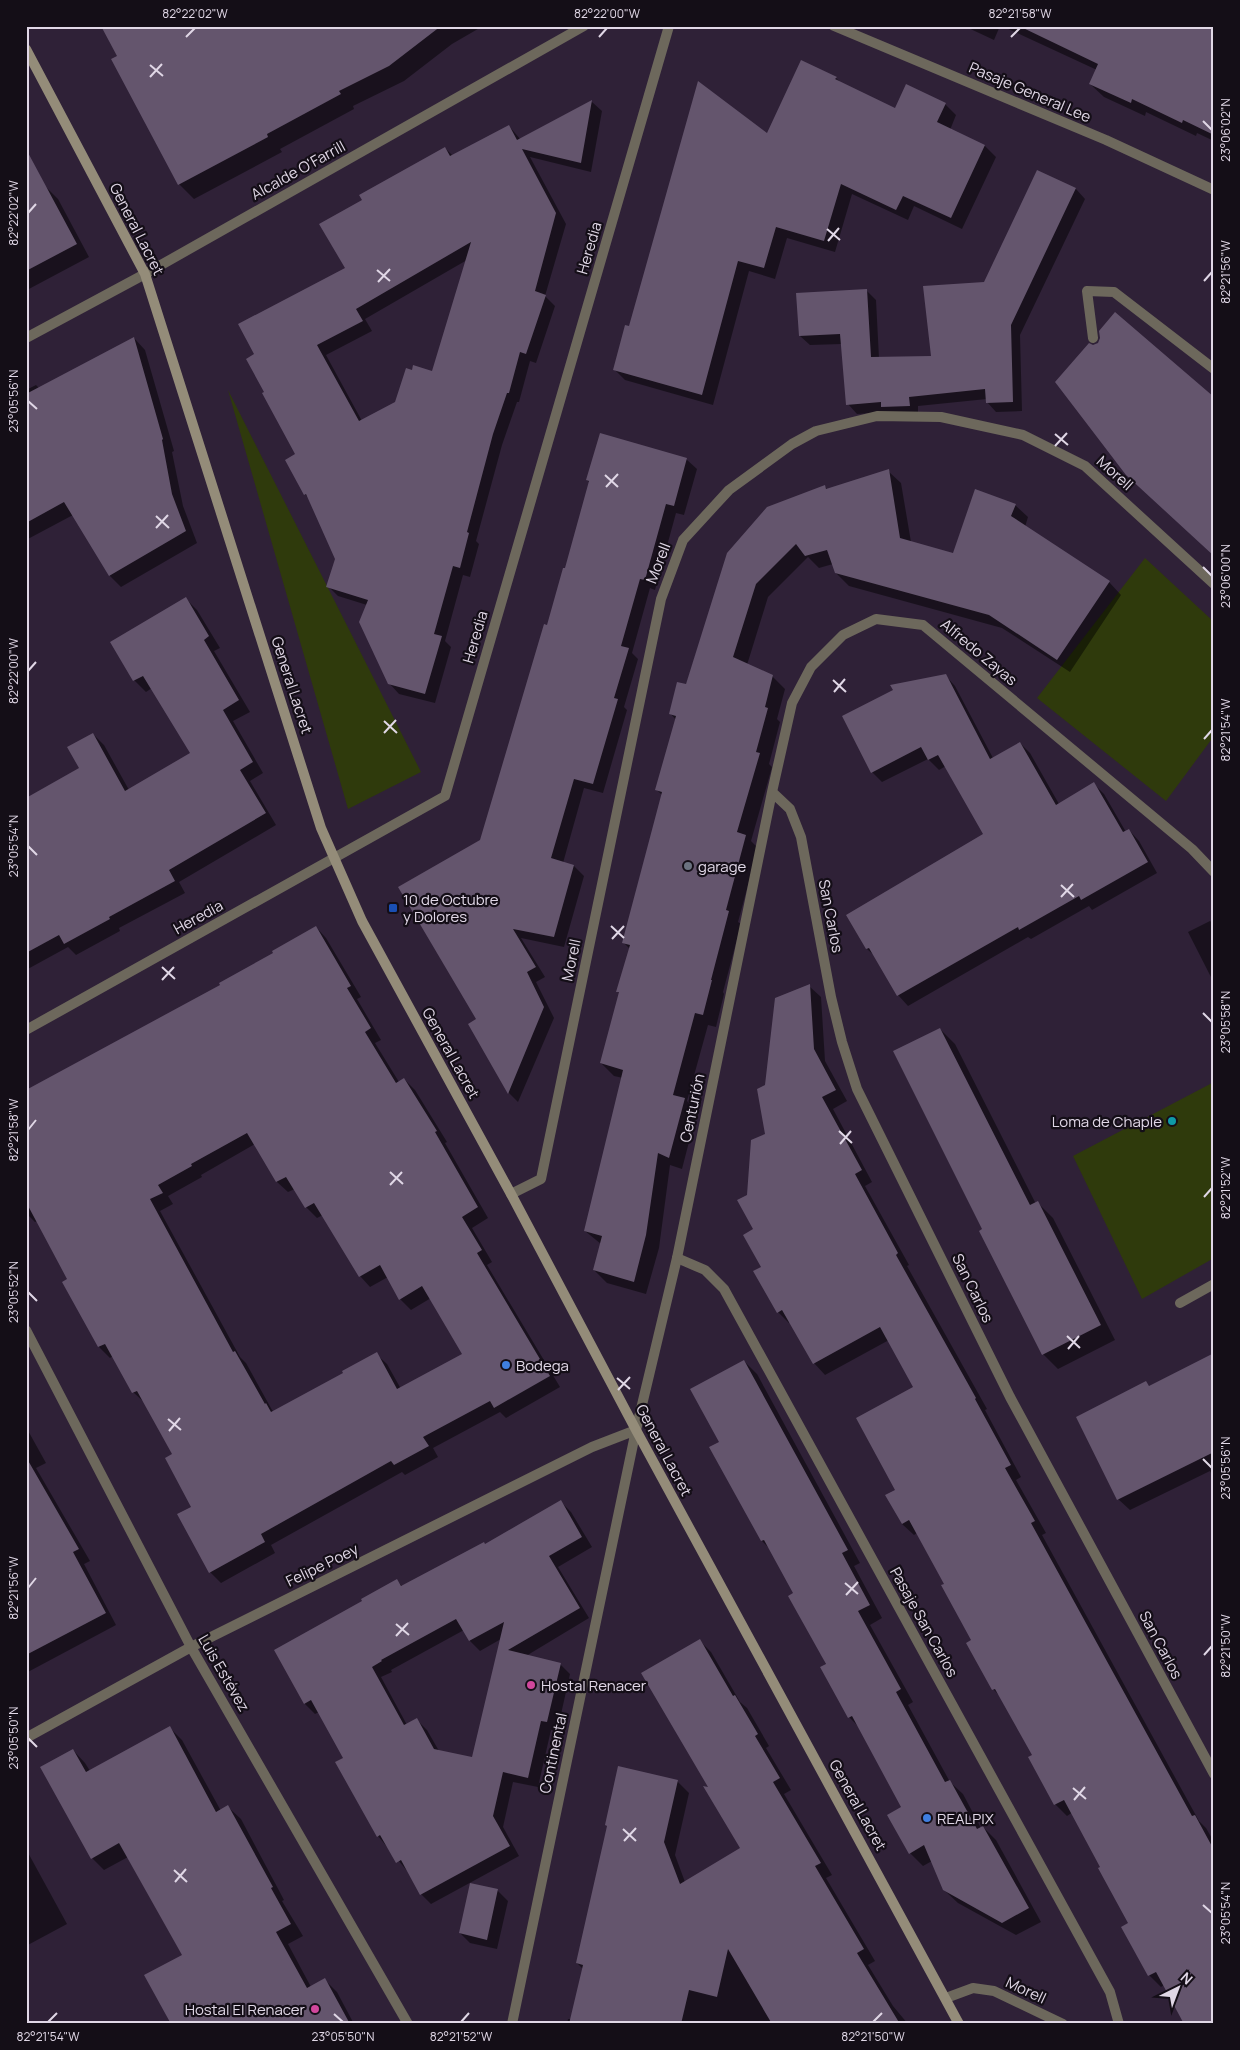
<svg xmlns="http://www.w3.org/2000/svg" width="1240" height="2050" font-family="Manrope,sans-serif">
<rect width="100%" height="100%" fill="#2f2137"/>
<!-- green -->
<path fill="#2f3a0c" d="M228,390L421,772L348,809Z
M1145,558L1214,622V736L1166,801L1037,698Z
M1214,1082V1258L1142,1299L1073,1156Z"/>
<!-- shadow -->
<path fill="#0007" fill-rule="evenodd" d="M103,26H483L452,44L404,81L353,106L354,109L280,149L282,152L194,199L179,184Z
M964,26H1000L994,40Z
M1002,26H1214V141L1197,133L1196,136L1146,112L1145,116L1104,97L1090,84L1097,70Z
M836,78L842,84L896,109L945,104L956,115L950,130L985,146L996,157L962,229L914,206L908,220L852,194L835,252L787,238L775,279L749,271L713,405L625,380L614,369L630,327L767,135Z
M592,102L602,111L591,172L530,157L566,224L545,296L555,306L536,363L530,361L519,402H517L502,445L476,541L479,544L470,577L463,575L445,641L451,647L435,703L399,694L389,683L367,605L338,596L328,586L336,559L309,499L305,494L297,455L265,392L256,355L347,268L364,201L445,148L453,156L509,126L521,140ZM467,260L432,373L396,403L362,421L326,355L372,331L365,319Z
M26,160L45,186L58,199L89,257L27,290Z
M1037,171L1076,189L1085,199L1020,335L1022,411L996,412L987,402V399L918,406V415L887,412L857,414L848,404L842,344L810,345L800,336L866,290L876,300L879,358L932,357L985,284Z
M134,338L145,350L174,451L172,452L183,506L197,543L121,587L110,576L73,515L26,540V390L36,385L39,388Z
M686,459L697,469L684,515L676,513L655,590L650,588L632,653L638,659L624,707L627,710L603,793L584,788L563,863L574,866L584,876L564,947L521,938L545,977L536,982L554,1018L518,1102L509,1093L470,1024L477,1020L481,841L566,570L590,483L587,480Z
M888,471L901,483L911,542L954,554L1015,505L1028,517L1025,527L1109,582L1121,595L1070,672L1002,628L849,586L836,573L833,564L819,568L808,557L768,597L747,665L772,676L785,689L777,719L780,722L769,764L772,767L751,841L758,848L738,922L741,924L723,992L724,994L716,1027L708,1025L687,1101L697,1111L682,1169L670,1165L659,1248L646,1294L607,1283L594,1270L601,1244L585,1231L623,1078L614,1076L601,1063L620,994L618,991L630,949L623,942L662,795L656,789L676,720L670,713L686,685L728,554L825,487L828,490Z
M186,599L197,610L220,648L214,651L250,712L233,721L263,773L250,781L276,825L179,882L185,893L119,928L120,931L76,955L68,947L26,970V799L80,768L93,734L104,745L129,790L192,754L152,688L146,692L134,680L112,642Z
M945,675L955,686L993,758L1020,743L1030,753L1059,804L1094,784L1104,794L1126,832L1129,830L1139,841L1157,873L1092,910L1089,906L1031,939L1028,937L908,1006L898,995L876,957L867,949L985,834L946,766L939,770L928,759L882,782L872,772Z
M1210,921L1214,924V983L1188,932Z
M316,927L326,938L361,997L357,999L381,1040L375,1043L399,1082L404,1079L415,1090L447,1142L445,1143L488,1218L472,1228L492,1262L487,1265L560,1387L506,1418L500,1412L433,1448L438,1457L405,1475L402,1472L271,1545L275,1553L221,1583L210,1572L193,1507L173,1455L145,1403L133,1392L113,1356L110,1358L99,1347L64,1282L69,1279L38,1221L35,1222L26,1213V1091L222,986ZM255,1144L277,1182L288,1192L295,1189L306,1207L317,1218L323,1215L360,1276L370,1287L388,1277L400,1299L411,1310L431,1298L464,1354L401,1389L387,1364L376,1354L345,1374L274,1412L272,1410L246,1363L240,1357L160,1211L173,1204L168,1196L202,1177L201,1175Z
M809,986L821,997L825,1061L847,1101L833,1109L872,1182L865,1186L909,1265L907,1266L987,1409L985,1410L1021,1477L1016,1480L1046,1533L1042,1535L1199,1821L1206,1828L1214,1842V2024L1164,1985L1161,1987L1149,1975L1130,1924L1073,1812L1067,1816L1055,1804L1034,1756L1002,1698L993,1689L973,1640L946,1584L917,1533L914,1535L902,1524L897,1490L915,1387L889,1340L825,1375L814,1363L791,1322L789,1323L778,1312L762,1267L748,1196L766,1135V1085Z
M940,1029L955,1044L1036,1204L1038,1203L1053,1218L1115,1340L1058,1369L1043,1354L984,1230Z
M1214,1355V1479L1210,1471L1130,1510L1118,1499L1146,1383L1150,1387Z
M744,1361L757,1374L860,1563L854,1566L882,1618L870,1625L913,1702L908,1705L950,1782L963,1794L981,1828L983,1827L996,1840L1041,1922L1016,1935L958,1903L944,1890L932,1861L923,1866L910,1853L903,1807L859,1727L849,1717L795,1594L771,1550L762,1541L721,1442Z
M26,1427L46,1463L36,1468L90,1561L84,1564L116,1625L26,1673Z
M561,1502L571,1512L592,1547L558,1567L589,1618L526,1656L560,1664L570,1674L557,1732L551,1730L538,1787L513,1782L503,1827L519,1856L431,1904L421,1894L408,1872L378,1836L344,1758L319,1712L315,1714L305,1704L276,1650L363,1602L397,1581L403,1587L486,1545ZM464,1630L470,1641L480,1651L501,1639L473,1759L439,1751L427,1730L417,1720L407,1725L381,1677L392,1672L391,1670Z
M699,1640L711,1652L740,1702L747,1708L769,1746L766,1748L791,1790L784,1794L832,1875L826,1878L875,1961L868,1965L893,2006L908,2024H567L568,2019H571L583,1969L577,1963L608,1827L606,1825L677,1781L689,1793L675,1855L685,1882L741,1849L711,1789Z
M170,1728L182,1740L221,1811L228,1807L241,1819L284,1900L282,1901L303,1936L288,1944L311,1987L324,1979L337,1992L354,2024H172L184,1955L128,1857L104,1870L92,1858L73,1750L85,1763L90,1771Z
M26,1849L67,1924L26,1946Z
M497,1890L508,1901L497,1949L470,1943L460,1933Z"/>
<!-- building -->
<path fill="#64556d" fill-rule="evenodd" d="M101,26H441L389,66L339,91L341,94L267,134L268,137L178,185L111,59L117,56Z
M1019,26H1214V135L1183,120L1182,123L1132,99L1131,103L1089,84L1098,64Z
M801,60L837,77L835,79L895,108L906,84L946,103L937,122L985,145L951,218L903,196L896,210L841,184L824,241L776,227L764,268L738,261L702,395L613,370L625,325L629,326L698,81L767,133Z
M592,100L581,163L522,149L556,213L535,291L546,295L526,354L520,352L509,393H507L493,434L467,532L469,533L460,568L453,566L434,634L442,636L425,694L388,684L359,622L368,600L326,587L335,559L306,494L304,495L285,460L295,454L262,393L264,392L246,359L254,354L238,324L345,268L319,224L362,200L359,195L445,147L450,156L509,125L517,140ZM471,242L432,371L413,365L412,370L406,368L395,402L359,421L317,345L363,321L356,309Z
M26,149L77,244L26,271Z
M1037,170L1076,188L1011,325L1013,402L986,403L985,389L909,397L910,406L881,407V402L846,405L840,334L799,336L796,293L867,289L871,357L931,356L923,286L984,282Z
M1115,312L1214,397V556L1126,475L1055,382L1089,343L1093,345L1098,343L1100,338L1099,331Z
M134,337L163,439L162,440L172,494L186,531L109,576L64,502L26,523V394Z
M600,433L687,458L674,506L666,504L645,580L640,579L621,646L629,648L614,698L618,699L593,784L574,779L551,858L574,865L554,937L513,929L536,967L527,972L544,1007L508,1094L468,1024L476,1019L398,887L480,840L544,624L547,625L563,568H565L589,481L586,480Z
M889,469L900,538L953,553L975,489L1016,504L1011,516L1110,581L1057,660L989,615L835,573L827,550L805,556L796,544L756,584L733,657L773,675L765,707L768,708L756,752L760,753L737,832L746,835L726,910L729,911L711,980H712L703,1015L695,1013L673,1095L685,1098L669,1158L658,1153L646,1235L634,1282L593,1270L602,1236L584,1231L623,1070L600,1063L619,992H616L630,945L622,943L662,792L655,790L676,716L669,714L677,682L686,684L727,553L767,507L825,485L826,489Z
M186,597L209,636L204,640L239,700L223,710L253,762L240,770L266,813L169,870L175,881L109,917L110,919L64,944L59,935L26,953V798L79,768L67,747L93,733L125,791L190,753L143,676L133,681L110,642Z
M946,674L990,759L1020,742L1056,805L1094,782L1123,832L1129,829L1148,862L1081,900L1079,896L1019,930L1018,927L897,996L869,948L866,949L846,915L983,834L938,755L928,760L921,747L871,773L842,716L893,690L890,685Z
M316,926L351,986L347,988L371,1028L365,1032L396,1083L404,1078L437,1131L435,1132L478,1207L462,1217L482,1250L477,1253L550,1376L494,1408L490,1401L423,1437L429,1446L394,1465L391,1461L261,1534L265,1542L209,1573L177,1514L191,1507L165,1458L172,1454L137,1391L132,1393L105,1344L98,1347L62,1282L67,1279L26,1202V1090L220,985L219,983L273,953L272,951ZM247,1133L276,1182L286,1177L305,1208L314,1203L359,1277L380,1265L399,1300L422,1286L462,1354L397,1389L377,1352L342,1371L343,1373L271,1412L266,1403L265,1404L235,1351L233,1352L150,1199L163,1193L158,1185L192,1166L191,1164Z
M810,984L814,1049L836,1090L822,1097L862,1170L855,1174L898,1253L896,1255L976,1398L975,1399L1011,1465L1005,1468L1035,1521L1031,1523L1192,1816L1195,1815L1214,1850V2024H1184L1156,1972L1148,1976L1121,1927L1128,1923L1098,1868L1100,1867L1064,1800L1054,1805L1028,1757L1032,1755L995,1689L992,1690L966,1643L971,1640L941,1585L944,1584L909,1520L902,1524L885,1495L895,1490L856,1418L913,1387L880,1327L813,1364L782,1310L777,1313L753,1271L761,1267L743,1235L753,1229L737,1200L747,1195L751,1140L765,1134L757,1089L765,1085L775,998Z
M940,1028L1030,1205L1038,1201L1101,1325L1042,1355L979,1231L982,1229L893,1051Z
M1214,1353V1452L1117,1500L1076,1417L1146,1381L1149,1386Z
M744,1360L848,1550L842,1553L870,1605L858,1611L901,1689L896,1692L945,1782L950,1780L977,1829L983,1826L1029,1908L1002,1923L943,1890L924,1845L909,1854L887,1815L901,1807L852,1716L848,1718L820,1667L826,1664L788,1596L793,1593L764,1540L761,1541L709,1447L719,1442L690,1389Z
M26,1457L79,1549L73,1552L106,1613L26,1655Z
M561,1500L582,1537L549,1556L580,1608L508,1650L561,1663L547,1722L541,1721L528,1778L503,1772L493,1816L510,1846L420,1895L401,1860L396,1863L380,1835L377,1837L335,1762L343,1758L311,1700L304,1704L274,1650L362,1601L361,1599L397,1579L401,1586L484,1542L485,1544ZM456,1619L469,1641L504,1622L472,1757L434,1749L417,1718L404,1725L372,1667L382,1661L381,1660Z
M700,1639L733,1696L735,1695L758,1734L755,1736L780,1778L773,1782L821,1863L815,1866L864,1949L857,1953L900,2024H772L728,1949L717,1997L689,1990L681,2024H569L583,1965L576,1963L607,1826L605,1825L618,1766L678,1780L664,1842L680,1884L740,1848L703,1786L708,1787L641,1673Z
M170,1726L216,1812L228,1805L273,1887L271,1888L291,1924L276,1932L307,1988L325,1978L350,2024H171L144,1975L182,1955L119,1843L91,1859L40,1767L73,1749L86,1772Z
M470,1883L498,1889L487,1940L459,1933Z"/>
<g fill="none" stroke-linecap="round" stroke-linejoin="round">
<!-- service -->
<path stroke="#6d685c" stroke-width="10" d="M1093,338L1087,291L1114,292L1214,369
M677,1258L705,1270L724,1289L1110,1992L1119,2024"/>
<!-- minor -->
<path stroke="#6d685c" stroke-width="10" d="M26,338L145,274L584,26
M772,792L790,809L801,837L831,997L842,1042L857,1089L1010,1397L1214,1774
M26,1030L445,796L669,26
M511,1194L541,1179L661,599L683,540L729,490L792,444L816,431L877,416L941,417L1023,435L1085,466L1214,584
M1180,1303L1214,1284
M26,1330L191,1647L408,2024
M26,1738L191,1647L592,1447L636,1430
M946,1998L973,1988L994,1991L1063,2024
M512,2024L636,1430L677,1258L772,792L792,703L811,667L843,635L876,619L923,625L1192,849L1214,872"/>
<!-- tertiary -->
<path stroke="#6d685c" stroke-width="10" d="M834,26L1106,140L1214,190"/>
<!-- secondary -->
<path stroke="#948c79" stroke-width="10" d="M26,49L145,274L321,828L362,921L511,1194L636,1430L959,2024"/>
</g>
<!-- ticks -->
<path fill="none" stroke="#e0d7e6" stroke-width="2" d="M186,37L195,28M599,37L607,28M1011,37L1020,28M150,65L163,76M150,77L162,64M1203,121L1212,130M28,213L36,204M827,229L840,240M828,241L839,228M377,270L390,281M1204,281L1212,272M378,282L390,269M28,401L37,409M1055,434L1068,445M1055,446L1067,433M605,475L618,487M606,487L618,474M156,516L169,528M156,528L168,515M1203,567L1212,576M28,671L36,662M833,680L846,692M834,692L845,679M384,721L397,733M384,733L396,720M1204,739L1212,730M28,846L37,855M1061,885L1074,897M1061,897L1073,884M611,926L624,938M612,939L624,926M162,967L175,979M162,980L174,967M1203,1013L1212,1022M28,1130L36,1120M839,1131L852,1143M840,1144L851,1131M390,1172L403,1184M390,1185L402,1172M1204,1197L1212,1188M28,1292L37,1301M1067,1336L1080,1348M1068,1349L1079,1336M617,1378L630,1389M618,1390L630,1377M168,1419L181,1430M169,1431L180,1418M1203,1459L1212,1468M845,1583L858,1594M28,1588L36,1578M846,1595L858,1582M396,1624L409,1635M396,1636L408,1623M1204,1655L1212,1646M28,1738L37,1747M1073,1788L1086,1799M1074,1800L1085,1787M623,1829L636,1841M624,1841L636,1828M174,1870L187,1882M175,1882L186,1869M1203,1905L1212,1913M334,2014L343,2022M48,2022L57,2013M461,2022L469,2013M873,2022L882,2013"/>
<!-- markers -->
<circle fill="#6b7280" stroke="#140e17" stroke-width="2" cx="688" cy="866" r="5"/>
<rect fill="#1a4fb4" stroke="#140e17" stroke-width="2" x="388" y="903" width="10" height="10" rx="2.5"/>
<circle fill="#0f9aa8" stroke="#140e17" stroke-width="2" cx="1172" cy="1121" r="5"/>
<g fill="#3f7fe0" stroke="#140e17" stroke-width="2">
<circle cx="506" cy="1365" r="5"/>
<circle cx="927" cy="1818" r="5"/>
</g>
<g fill="#d1479c" stroke="#140e17" stroke-width="2">
<circle cx="531" cy="1685" r="5"/>
<circle cx="315" cy="2009" r="5"/>
</g>
<g text-anchor="middle" dominant-baseline="central" stroke-width="4.5" stroke-linejoin="round" paint-order="stroke">
<!-- street labels -->
<g font-size="15" fill="#e0d7e6" stroke="#140e17">
<text transform="translate(1030 92) rotate(23)">Pasaje General Lee</text>
<text transform="translate(298 170) rotate(-29)">Alcalde O'Farrill</text>
<text transform="translate(137 229) rotate(63)">General Lacret</text>
<text transform="translate(589 248) rotate(-74)">Heredia</text>
<text transform="translate(1115 473) rotate(42)">Morell</text>
<text transform="translate(658 563) rotate(-69)">Morell</text>
<text transform="translate(475 637) rotate(-74)">Heredia</text>
<text transform="translate(979 652) rotate(40)">Alfredo Zayas</text>
<text transform="translate(292 685) rotate(72)">General Lacret</text>
<text transform="translate(831 916) rotate(79)">San Carlos</text>
<text transform="translate(198 917) rotate(-29)">Heredia</text>
<text transform="translate(571 960) rotate(-78)">Morell</text>
<text transform="translate(451 1053) rotate(61)">General Lacret</text>
<text transform="translate(692 1108) rotate(-78)">Centurión</text>
<text transform="translate(973 1288) rotate(64)">San Carlos</text>
<text transform="translate(664 1450) rotate(62)">General Lacret</text>
<text transform="translate(322 1565) rotate(-26)">Felipe Poey</text>
<text transform="translate(924 1622) rotate(61)">Pasaje San Carlos</text>
<text transform="translate(1161 1645) rotate(62)">San Carlos</text>
<text transform="translate(224 1673) rotate(60)">Luis Estévez</text>
<text transform="translate(553 1753) rotate(-78)">Continental</text>
<text transform="translate(858 1805) rotate(61)">General Lacret</text>
<text transform="translate(1026 1990) rotate(25)">Morell</text>
</g>
<!-- poi labels -->
<g font-size="15" fill="#e0d7e6" stroke="#140e17" text-anchor="start">
<text x="698" y="866">garage</text>
<text x="403" y="899">10 de Octubre<tspan x="403" dy="17">y Dolores</tspan></text>
<text x="1162" y="1121" text-anchor="end">Loma de Chaple</text>
<text x="516" y="1365">Bodega</text>
<text x="541" y="1685">Hostal Renacer</text>
<text x="937" y="1818">REALPIX</text>
<text x="305" y="2009" text-anchor="end">Hostal El Renacer</text>
</g>
</g>
<!-- border -->
<rect width="1240" height="2050" fill="none" stroke="#140e17" stroke-width="55"/>
<!-- north arrow -->
<g transform="translate(1178 1988) rotate(42)" stroke="#140e17" stroke-width="4" paint-order="stroke">
<path d="M0-4L9 19L0 12L-9 19Z" fill="#e0d7e6"/>
<text y="-8" font-size="14" font-weight="bold" text-anchor="middle" fill="#e0d7e6">N</text>
</g>
<rect x="28" y="28" width="1184" height="1994" fill="none" stroke="#e0d7e6" stroke-width="2"/>
<g font-size="12" text-anchor="middle" fill="#e0d7e6">
<text x="195" y="18">82°22'02"W</text>
<text x="607" y="18">82°22'00"W</text>
<text x="1020" y="18">82°21'58"W</text>
<text transform="translate(1226 130) rotate(-90)" y="4">23°06'02"N</text>
<text transform="translate(14 213) rotate(-90)" y="4">82°22'02"W</text>
<text transform="translate(1226 272) rotate(-90)" y="4">82°21'56"W</text>
<text transform="translate(14 401) rotate(-90)" y="4">23°05'56"N</text>
<text transform="translate(1226 576) rotate(-90)" y="4">23°06'00"N</text>
<text transform="translate(14 671) rotate(-90)" y="4">82°22'00"W</text>
<text transform="translate(1226 730) rotate(-90)" y="4">82°21'54"W</text>
<text transform="translate(14 846) rotate(-90)" y="4">23°05'54"N</text>
<text transform="translate(1226 1022) rotate(-90)" y="4">23°05'58"N</text>
<text transform="translate(14 1130) rotate(-90)" y="4">82°21'58"W</text>
<text transform="translate(1226 1188) rotate(-90)" y="4">82°21'52"W</text>
<text transform="translate(14 1292) rotate(-90)" y="4">23°05'52"N</text>
<text transform="translate(1226 1468) rotate(-90)" y="4">23°05'56"N</text>
<text transform="translate(14 1588) rotate(-90)" y="4">82°21'56"W</text>
<text transform="translate(1226 1646) rotate(-90)" y="4">82°21'50"W</text>
<text transform="translate(14 1738) rotate(-90)" y="4">23°05'50"N</text>
<text transform="translate(1226 1913) rotate(-90)" y="4">23°05'54"N</text>
<text x="48" y="2041">82°21'54"W</text>
<text x="343" y="2041">23°05'50"N</text>
<text x="461" y="2041">82°21'52"W</text>
<text x="873" y="2041">82°21'50"W</text>
</g>
</svg>
